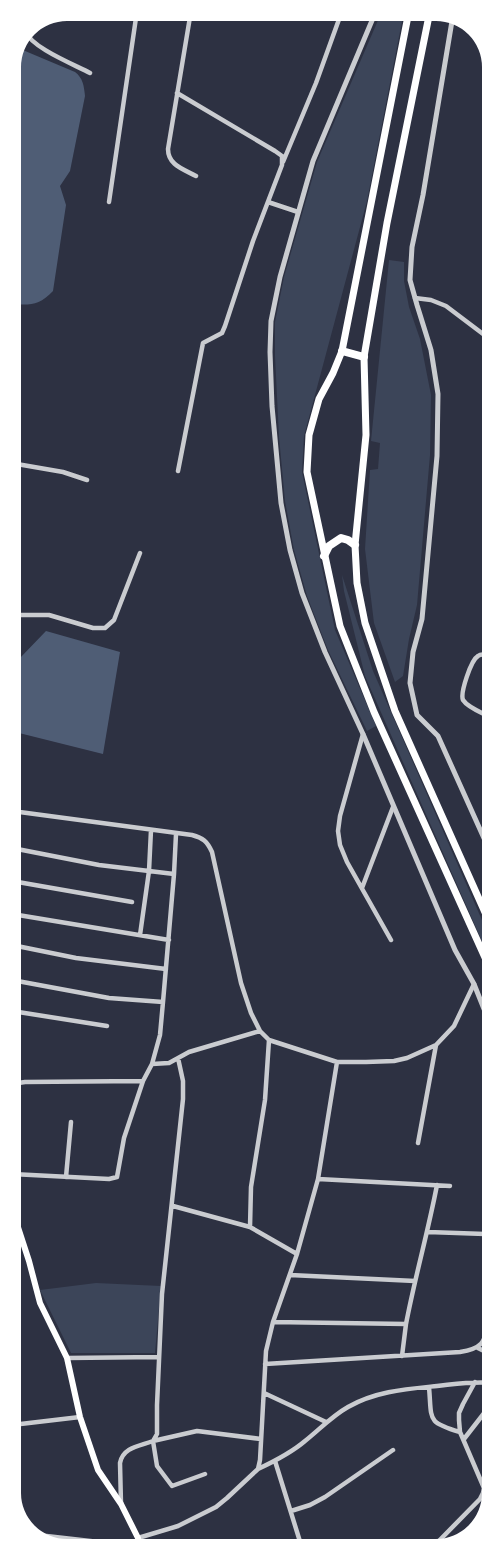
<svg xmlns="http://www.w3.org/2000/svg" width="503" height="1560" font-family="Cabin,sans-serif">
<rect width="100%" height="100%" fill="#2d3142"/>
<!-- green -->
<path fill="#3c4559" d="M382,11H404L367,201L304,436L302,472L335,630L376,726L367,731L328,650L307,596L294,550L285,501L279,437L275,356V322L284,277L317,162Z
M389,260L404,262V281L409,307L420,339L431,395L430,455L417,605L409,639L403,676L395,682L374,623L365,549L370,470L378,469L380,443L371,441Z
M342,575L373,671L492,943V964L365,676L344,591Z
M96,1283L161,1286L155,1353H71L40,1290Z"/>
<!-- water -->
<path fill="#4f5d75" d="M18,48L75,72C83,78 84,86 85,96L70,171L60,186L66,205L53,291C39,306 30,305 11,304V64Z
M46,631L120,652L103,754L19,733L20,658Z"/>
<g fill="none" stroke-linecap="round" stroke-linejoin="round">
<!-- minor -->
<path stroke="#caccd0" stroke-width="4.5" d="M191,11L168,149C168,165 183,169 196,176
M25,31C32,48 73,64 90,73
M177,93L275,151L282,156V165L253,241L225,326L222,333L203,343L178,471
M283,162L316,83L342,11
M109,202L137,11
M268,202L298,212
M415,298L431,300L446,306L491,340
M11,463L63,472L87,480
M11,615H49L93,628H105L114,620L140,553
M491,657C487,655 482,653 478,656C471,660 460,693 463,700C468,708 483,713 492,718
M363,734L340,816L338,831L340,845L347,862L391,940
M12,811L192,835C203,838 207,841 212,852L241,983L251,1013L260,1031L269,1040L337,1062H366L394,1061L407,1058L436,1045L454,1026L474,984
M12,848L99,865L174,874
M12,881L132,902
M362,888L393,807
M12,914L169,940
M140,935L149,871L151,830
M12,945L76,958L166,969
M12,980L109,998L163,1002L160,1035L152,1064L143,1081L25,1082L12,1084
M163,1002L174,874L176,834
M12,1011L107,1026
M12,1041H18
M152,1064L169,1063L189,1052L260,1031
M418,1143L436,1045
M12,1174L109,1179L117,1177L124,1138L143,1081
M66,1177L71,1122
M318,1179L450,1186
M173,1206L250,1227L297,1254
M250,1227L251,1187L265,1100L269,1040
M428,1232L485,1234L492,1236
M290,1275L415,1281
M273,1322L406,1324C415,1277 428,1232 437,1185
M478,1348L492,1355
M402,1356L406,1324
M67,1358L159,1357
M265,1364L460,1352C487,1348 484,1339 492,1315
M429,1387C432,1420 426,1422 460,1432
M264,1393L326,1422
M12,1425L80,1417
M464,1439L492,1403
M275,1461L302,1548
M258,1469C275,1461 291,1453 305,1441C320,1429 332,1416 348,1407C376,1391 407,1389 437,1386C456,1384 474,1381 492,1383
M205,1474L172,1486L157,1466L153,1441L197,1431L261,1439
M121,1504L120,1463C123,1447 140,1446 153,1441L157,1434V1405L162,1294L183,1099V1081L178,1058
M291,1511L310,1505L325,1497L393,1450
M29,1534L99,1542L140,1545
M138,1538L178,1526L216,1507L227,1498L258,1469L260,1460L266,1351L273,1322L297,1254L318,1179L337,1062
M432,1548L480,1499L483,1493L484,1488L460,1432L459,1420V1413L463,1404L475,1382"/>
<!-- tertiary -->
<path stroke="#caccd0" stroke-width="5" d="M376,11L313,161L280,277L271,321L270,352L272,406L281,503L290,550L302,593L325,652L363,734L455,950L474,984L492,1029
M453,15L423,195L412,247L410,280L417,305L431,350L438,394L437,456L422,619L413,652L410,683L417,715L438,736L492,856"/>
<!-- secondary -->
<path stroke="#fff" stroke-width="6" d="M12,1209L29,1261L40,1303L67,1358L80,1417L98,1470L121,1504L138,1538L141,1549"/>
<!-- trunk -->
<path stroke="#fff" stroke-width="7" d="M409,11L342,351L333,373L319,399L309,435L307,472L340,626L374,712L492,973
M430,11L387,223L364,357L366,435L355,545L357,583L365,623L395,711L492,928"/>
<!-- motorway -->
<path stroke="#fff" stroke-width="8" d="M342,351L364,357
M324,556L329,546L341,538L348,540L355,545"/>
</g>
<!-- crop -->
<path d="M0 0H503V1560H0ZM67 21H436A46 46 0 0 1 482 67V1493A46 46 0 0 1 436 1539H67A46 46 0 0 1 21 1493V67A46 46 0 0 1 67 21Z" fill="#fff" fill-rule="evenodd"/>
</svg>
